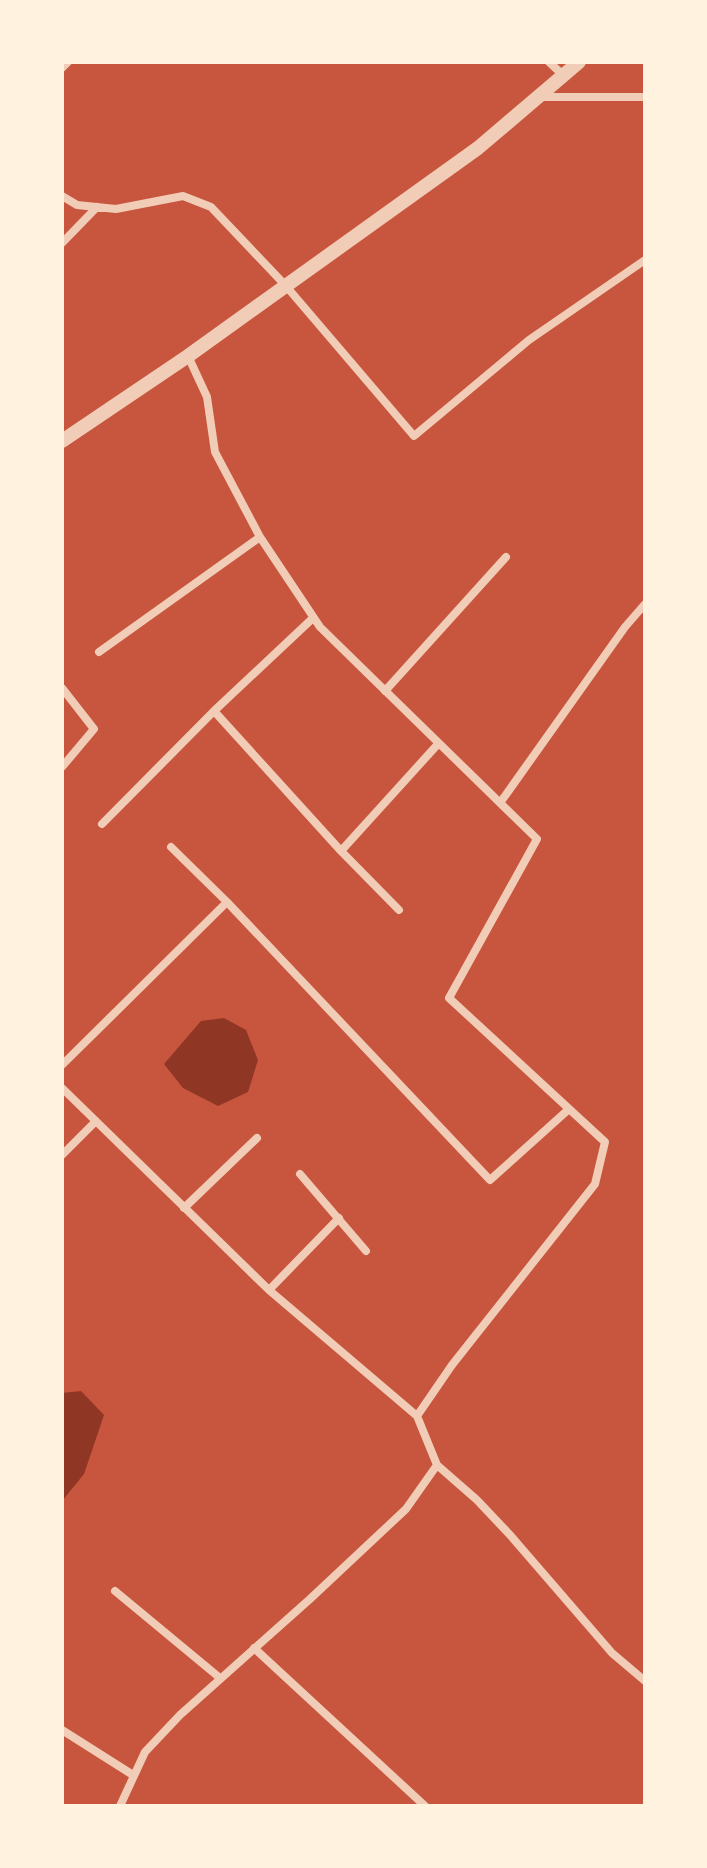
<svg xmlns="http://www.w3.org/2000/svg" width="707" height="1868" font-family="'Space Grotesk',sans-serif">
<rect width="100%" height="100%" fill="#c8553d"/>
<!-- water -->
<path fill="#8f3625" d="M224,1018L246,1030L258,1060L248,1092L218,1106L183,1088L164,1064L201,1021Z
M81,1391L104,1415L84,1474L62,1501V1393Z"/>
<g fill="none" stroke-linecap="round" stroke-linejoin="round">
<!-- minor -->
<path stroke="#f1ccb7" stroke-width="8" d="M549,62L563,75
M62,68L68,62
M539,97H645
M62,196L77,205L116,209L183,196L211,207L286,286L414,436L529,340L645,260
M62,243L97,207
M188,356L207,397L215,452L260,537L320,627L537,839L449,998L605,1142L595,1184L452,1365L417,1416
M99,652L260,537
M62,688L94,729L62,767
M385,691L506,557
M214,711L341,851L399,910
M500,803L625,627L645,604
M102,824L214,711L313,618
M171,847L227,902L490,1180L569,1109
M341,851L438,744
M62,1065L227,902
M62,1088L269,1290L417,1416L437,1465L406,1509L310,1599L180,1715L145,1752L120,1806
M62,1155L96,1121
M300,1174L366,1251
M184,1208L257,1138
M269,1290L339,1218
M437,1465L477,1500L511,1536L612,1653L645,1681
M115,1591L220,1678
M254,1648L425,1806
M62,1730L133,1775"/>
<!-- tertiary -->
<path stroke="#f1ccb7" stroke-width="14" d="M62,441L188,356L478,148L579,62"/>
</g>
<!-- border -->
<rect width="707" height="1868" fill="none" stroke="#fff3e0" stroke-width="128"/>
</svg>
